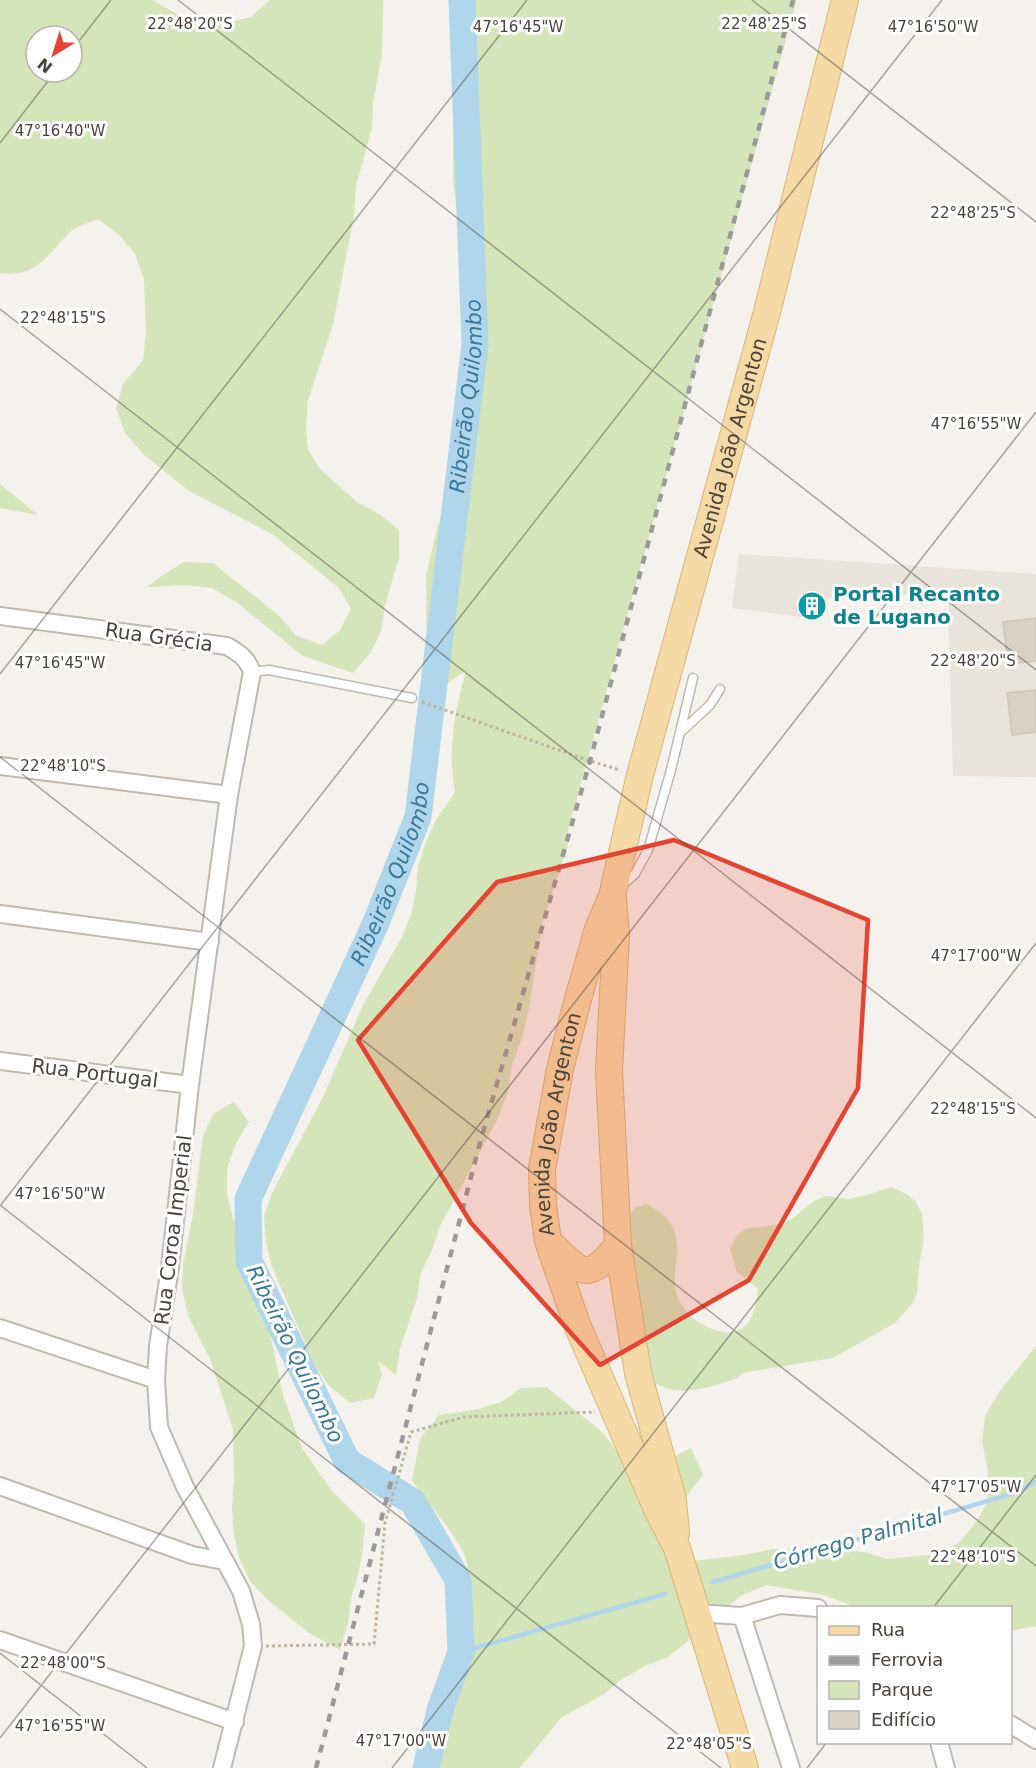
<svg xmlns="http://www.w3.org/2000/svg" width="1036" height="1768" font-family="'DejaVu Sans',sans-serif">
<rect width="100%" height="100%" fill="#f5f2ed"/>
<!-- residential -->
<path fill="#e8e4dc" d="M739,554L1036,574V777L953,776L948,596L847,592L817,603L816,619L732,608Z"/>
<!-- green -->
<path fill="#d4e5ba" fill-rule="evenodd" d="M0,0H152L190,21L222,24L251,17L270,0H383L382,54L373,103L372,128L356,186L354,216L333,324L308,401L306,427L308,450L321,470L357,502L379,514L399,530V558L385,605L381,631L371,652L353,673L303,656L236,602L212,588L185,585L147,587L163,575L184,562L213,563L281,617L295,635L322,645L340,630L351,609L339,588L272,534L189,491L143,454L125,433L116,408L123,384L143,360L146,333L144,279L135,254L120,236L98,219C89,223 76,226 69,233C47,255 37,278 0,273ZM36,36H72V72H36Z
M454,0H797L566,838L569,841L542,925L529,1008L522,1038L512,1065L508,1091L498,1118L439,1228L432,1251L421,1272L417,1298L400,1349L396,1375L378,1361L382,1374L374,1398L350,1403L330,1387L315,1366L272,1267L266,1243L264,1216L272,1193L322,1099L363,1005L402,937L411,915L416,891L418,866L426,842L436,820L455,792C447,753 455,709 466,671L444,685L433,679L427,666L426,575L438,525L458,490L467,437L466,355L469,308L453,181Z
M0,484L38,515L0,508Z
M234,1102L249,1122L235,1145L227,1169V1195L248,1271L268,1324L283,1395L302,1448L331,1490L365,1524L363,1549L358,1575L351,1599L348,1623L340,1650L309,1633L268,1600L250,1581L239,1558L234,1535L232,1508L234,1480L233,1429L210,1359L188,1316L182,1288L183,1265L193,1214L203,1136L213,1114Z
M891,1187L907,1194L916,1202L922,1214L924,1237L919,1266L917,1292L912,1304L895,1323L833,1358L743,1373L737,1378C708,1388 673,1401 647,1377L627,1218L635,1208L646,1204C657,1210 669,1217 673,1228C681,1245 674,1266 675,1283C675,1308 700,1328 723,1332C732,1334 742,1330 748,1323C755,1312 757,1300 758,1288L737,1272L730,1248L736,1237L745,1229L782,1224L793,1218L814,1201L825,1196L849,1199L867,1195Z
M1036,1346V1626L1011,1631L1010,1608L856,1607L823,1595L767,1585L742,1595L724,1609L703,1621L686,1643L668,1657L643,1667L622,1679L604,1694L561,1718L520,1768H422L427,1744L458,1676L461,1651L468,1627L470,1576L464,1553L451,1532L412,1481L420,1439L439,1415L479,1409L501,1402L521,1388L546,1387L601,1431L634,1471L664,1461L691,1448L703,1475L669,1518L693,1561L744,1555L773,1549H831L864,1552L887,1559L939,1554L960,1542L977,1521L988,1500V1471L982,1442L985,1416L999,1392Z"/>
<g fill="none" stroke-linecap="round" stroke-linejoin="round">
<!-- stream -->
<path stroke="#b0d6eb" stroke-width="4.5" d="M713,1582L1018,1492L1036,1481
M461,1652L665,1594"/>
<!-- river -->
<path stroke="#b0d6eb" stroke-width="27" id="s1" d="M426,1768L441,1707L461,1652L458,1580L413,1502L347,1461L249,1261L248,1199L375,925L418,817L475,344L462,0"/>
</g>
<!-- building -->
<path fill="#d9d0c6" stroke="#d0c5b7" stroke-width="1.5" d="M1036,618V661L1008,664L1003,622Z
M1036,690V732L1012,735L1007,693Z"/>
<g fill="none" stroke-linecap="round" stroke-linejoin="round">
<!-- service casing -->
<g stroke="#c0b9b0" stroke-width="11">
<path id="service" d="M252,672L269,670L412,698
M682,731L710,705L720,689
M621,886L635,874L648,850L671,770L693,678"/>
</g>
<!-- minor casing -->
<g stroke="#c0b9b0" stroke-width="20">
<path id="minor" d="M0,616L227,646C239,653 247,658 252,672L229,795L190,1085L170,1267L158,1346L156,1380L159,1427L185,1487L241,1591L251,1624L253,1646L222,1768
M0,766L229,795
M0,914L210,942
M0,1061L190,1085
M0,1328L156,1380
M0,1486L192,1555L224,1561
M697,1613L742,1616L780,1605L818,1608
M742,1616L791,1768
M0,1640L235,1722
M1010,1724L1036,1740
M939,1742L946,1768"/>
</g>
<!-- primary casing -->
<g stroke="#d9b676" stroke-width="28">
<g id="primary">
<path d="M613,899L616,935L609,1071L618,1245L638,1373L673,1500L676,1533"/>
<path d="M550,1243C582,1274 587,1283 618,1245"/>
<path id="s2" d="M745,1768L677,1548L656,1507L578,1327L548,1241L543,1205L542,1169L560,1069L578,999L598,929L612,896L640,775L767,312L845,0"/>
</g>
</g>
<!-- path -->
<path stroke="#c0b4a3" stroke-width="3" stroke-dasharray="3 3" stroke-linecap="butt" d="M422,702L590,761L620,770
M266,1646L374,1644L385,1523L411,1432L464,1417L595,1412"/>
<!-- service -->
<use href="#service" stroke="#fff" stroke-width="8"/>
<!-- minor -->
<use href="#minor" stroke="#fff" stroke-width="16"/>
<!-- primary -->
<use href="#primary" stroke="#f5daa6" stroke-width="26"/>
<!-- rail -->
<path stroke="#9a9a9a" stroke-width="4.5" stroke-dasharray="8 8" stroke-linecap="butt" d="M316,1768L481,1139L590,761L793,0"/>
</g>
<!-- marked area -->
<path fill="#e54433" fill-opacity="0.2" stroke="#e54433" stroke-width="4.5" stroke-linejoin="round" d="M674,840L868,920L858,1088L749,1280L600,1365L471,1223L358,1040L497,882Z"/>
<!-- ticks -->
<path fill="none" stroke="#49433b" stroke-width="1.5" stroke-opacity="0.45" d="M178,0L1036,670M752,0L1036,222M72,50L111,0M0,143L55,72M0,309L1036,1118M0,674L527,0M0,757L1036,1566M0,1205L721,1768M0,1206L942,0M933,1608L1036,1475M0,1653L147,1768M0,1738L1036,412M392,1768L1036,943M807,1768L827,1742"/>
<!-- icons -->
<defs>
<g id="building-disc" transform="scale(1.5)"><circle r="9.5" fill="#0f9aa8" stroke="#fff"/><path d="M-4-6H4V6H1V3H-1V6H-4ZM-2.5-4.3h1.7v1.8h-1.7ZM.8-4.3h1.7v1.8H.8ZM-2.5-1h1.7V.8h-1.7ZM.8-1h1.7V.8H.8Z" fill="#fff"/></g>
</defs>
<g fill-rule="evenodd">
<use href="#building-disc" x="812" y="606"/>
</g>
<g text-anchor="middle" dominant-baseline="central" stroke-width="6" stroke-linejoin="round" paint-order="stroke">
<!-- street labels -->
<g font-size="20" fill="#49433b" stroke="#fff">
<text stroke="none"><textPath href="#s2" startOffset="1382">Avenida João Argenton</textPath></text>
<text transform="translate(159 637) rotate(8)">Rua Grécia</text>
<text transform="translate(95 1073) rotate(7)">Rua Portugal</text>
<text stroke="none"><textPath href="#s2" startOffset="682">Avenida João Argenton</textPath></text>
<text transform="translate(173 1230) rotate(-83)">Rua Coroa Imperial</text>
</g>
<!-- culture labels -->
<g font-size="20" font-weight="bold" fill="#0d838f" stroke="#fff" text-anchor="start">
<text x="833" y="594">Portal Recanto<tspan x="833" dy="23">de Lugano</tspan></text>
</g>
<!-- water labels -->
<g font-size="21" font-style="italic" fill="#39789c" stroke="#fff">
<text stroke="none"><textPath href="#s1" startOffset="1488">Ribeirão Quilombo</textPath></text>
<text stroke="none"><textPath href="#s1" startOffset="1002">Ribeirão Quilombo</textPath></text>
<text transform="translate(295 1354) rotate(64)">Ribeirão Quilombo</text>
<text transform="translate(858 1539) rotate(-16)">Córrego Palmital</text>
</g>
</g>
<g font-size="15" text-anchor="middle" fill="#49433b" stroke="#fff" stroke-width="6" stroke-linejoin="round" paint-order="stroke">
<text x="190" y="29">22°48'20"S</text>
<text x="764" y="29">22°48'25"S</text>
<text x="518" y="32">47°16'45"W</text>
<text x="933" y="32">47°16'50"W</text>
<text x="60" y="136">47°16'40"W</text>
<text x="973" y="218">22°48'25"S</text>
<text x="63" y="323">22°48'15"S</text>
<text x="976" y="429">47°16'55"W</text>
<text x="973" y="666">22°48'20"S</text>
<text x="60" y="668">47°16'45"W</text>
<text x="63" y="771">22°48'10"S</text>
<text x="976" y="961">47°17'00"W</text>
<text x="973" y="1114">22°48'15"S</text>
<text x="60" y="1199">47°16'50"W</text>
<text x="976" y="1492">47°17'05"W</text>
<text x="973" y="1562">22°48'10"S</text>
<text x="63" y="1668">22°48'00"S</text>
<text x="60" y="1731">47°16'55"W</text>
<text x="401" y="1746">47°17'00"W</text>
<text x="709" y="1749">22°48'05"S</text>
</g>
<!-- legend -->
<rect x="817" y="1606" width="195" height="138" fill="#ffffff" stroke="#b6b4b1" stroke-width="1.5"/>
<rect x="829" y="1626" width="30" height="9" fill="#f5daa6" stroke="#b6b4b1" stroke-width="1.5"/>
<text x="871" y="1636" font-size="18" fill="#49433b">Rua</text>
<rect x="829" y="1656" width="30" height="9" fill="#9a9a9a" stroke="#b6b4b1" stroke-width="1.5"/>
<text x="871" y="1666" font-size="18" fill="#49433b">Ferrovia</text>
<rect x="829" y="1681" width="30" height="18" fill="#d4e5ba" stroke="#b6b4b1" stroke-width="1.5"/>
<text x="871" y="1696" font-size="18" fill="#49433b">Parque</text>
<rect x="829" y="1711" width="30" height="18" fill="#d9d0c6" stroke="#b6b4b1" stroke-width="1.5"/>
<text x="871" y="1726" font-size="18" fill="#49433b">Edifício</text>
<!-- north arrow -->
<g transform="translate(54 54) rotate(218)"><circle r="28" fill="#ffffff" stroke="#b6b4b1" stroke-width="1.5"/>
<path d="M0-4.5L10 22L0 15L-10 22Z" fill="#e54433"/>
<text y="-9" font-size="16" font-weight="bold" text-anchor="middle" fill="#49433b">N</text>
</g>
</svg>
